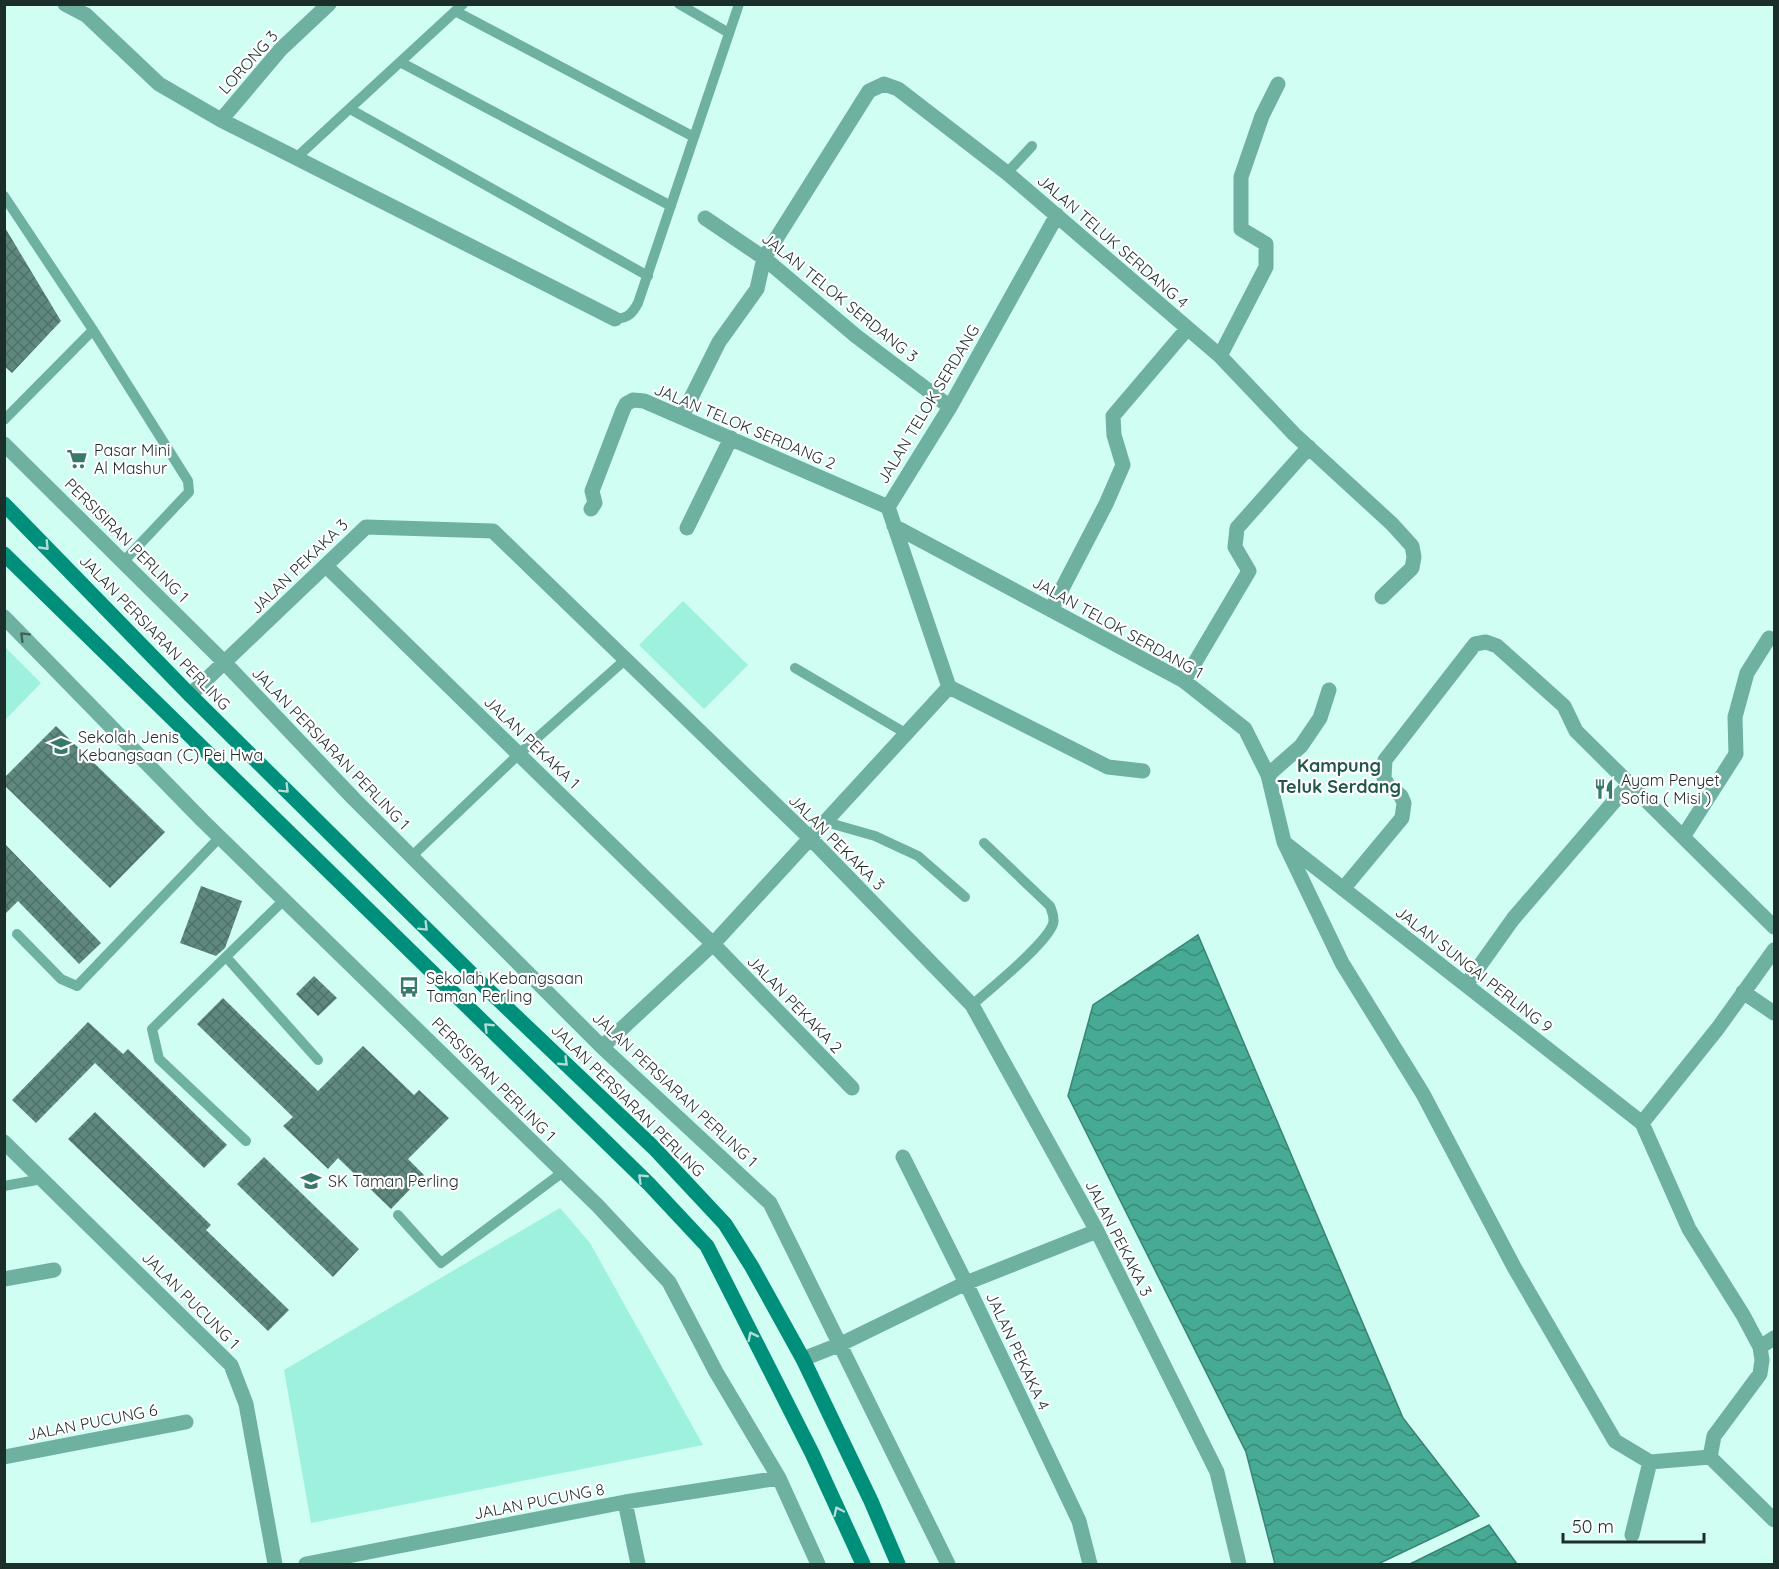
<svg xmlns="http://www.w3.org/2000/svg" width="1779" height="1569" font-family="Quicksand,sans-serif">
<defs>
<pattern id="water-waves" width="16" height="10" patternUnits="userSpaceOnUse" patternTransform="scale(1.5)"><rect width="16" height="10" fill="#46aa95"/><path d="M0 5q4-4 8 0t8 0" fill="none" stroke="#3a8b7a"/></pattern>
<pattern id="building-cross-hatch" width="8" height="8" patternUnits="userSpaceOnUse" patternTransform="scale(1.5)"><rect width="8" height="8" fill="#5f897f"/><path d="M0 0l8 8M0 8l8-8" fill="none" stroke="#4e7068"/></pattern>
</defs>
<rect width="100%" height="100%" fill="#d1fef2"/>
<!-- grass -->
<path fill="#9ef1dd" d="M683,601L748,665L704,709L639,645Z
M5,647L41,683L5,720H4Z
M560,1208L590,1243L703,1445L311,1523L284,1370Z"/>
<!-- water -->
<path fill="url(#water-waves)" stroke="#398575" stroke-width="1.5" d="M1198,935L1403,1418L1479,1516L1378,1564H1275L1246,1452L1068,1096L1093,1005Z
M1489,1525L1517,1564H1410Z"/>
<!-- building -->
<path fill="url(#building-cross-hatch)" d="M4,226L61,321L12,373L4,366Z
M56,726L165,832L110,888L4,785V778Z
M4,843L101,943L79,964L18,901L4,915Z
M201,886L242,901L225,948L216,956L180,943Z
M314,976L337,998L318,1016L296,994Z
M223,998L318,1091L363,1046L414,1095L419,1090L449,1118L408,1159L424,1175L391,1209L338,1158L328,1169L283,1126L293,1117L197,1024Z
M88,1022L123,1054L128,1049L227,1145L204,1168L95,1063L36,1123L12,1100Z
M95,1112L211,1225L206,1230L289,1310L268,1331L68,1139Z
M264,1157L359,1249L333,1277L237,1184Z"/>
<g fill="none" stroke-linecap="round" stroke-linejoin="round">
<!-- service -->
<path stroke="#6fb1a1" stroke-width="10" d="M679,4L729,33
M455,11L694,137
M400,62L671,206
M350,109L648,276
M296,158L463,4
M1007,173L1032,146
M4,196L93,330L4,420
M615,319C628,318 632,314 638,303L739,4
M93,330L188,481L189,492L123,562
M795,668L907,734
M826,822L875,836L918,856L965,897
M411,857L519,754L626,659
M17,934L61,979L77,986L220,837
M227,958L318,1060
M972,1005C990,989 1046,944 1053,924C1055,917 1052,912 1050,906L984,843
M246,1141L159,1059L152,1029L283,901
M4,1186L42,1179
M398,1215L441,1263L563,1172"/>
<!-- minor -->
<path stroke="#6fb1a1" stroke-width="15" d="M65,4L86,15L159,84L221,120L615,319
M221,120L281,49L329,4
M705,218L764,258L856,336L950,407
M1220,356L1266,267V244L1241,229V177L1262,116L1278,84
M682,416L719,342L757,289L764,258L869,91L884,84L898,89L1007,173L1220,356L1294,434L1392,524L1412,546L1414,557L1412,568L1382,597
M4,444L224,662L354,799L602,1047L770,1203L948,1564
M591,509L595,503L592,491L623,410L626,404L633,400L644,401L888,507
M894,526L1184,681L1245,729L1268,775L1284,842L1342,963L1423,1094L1514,1267L1615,1441L1650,1462L1710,1457
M687,528L731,438
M326,566L713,944L852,1088
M1051,610L1106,504L1123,465L1114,435L1113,416L1187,329
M4,617L202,820L598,1206L669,1282L716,1372L779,1478L818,1564
M1184,681L1249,571L1235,547L1237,528L1309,447
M949,687L888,507L950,407L1057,215
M949,687L1108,767L1143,771
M190,695L366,527L493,531L811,839L972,1005L1097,1231L1217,1472L1239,1564
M1268,775L1301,746L1320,718L1329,690
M1683,837L1736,754L1735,717L1747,673L1769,638
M1286,844L1642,1123L1689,1229L1743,1315L1760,1347L1762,1360L1760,1374L1714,1436L1710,1457L1774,1520
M1343,889L1402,818L1404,803L1401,796L1388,785L1384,778L1385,760L1475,644L1486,642L1497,646L1564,706L1576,731L1774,927
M1466,985L1513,919L1629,784
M1743,992L1774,1013
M602,1047L713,944L949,687
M1642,1123L1718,1028L1774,950
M4,1142L231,1365L246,1404L275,1564
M903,1157L966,1283L1079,1521L1090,1564
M4,1279L54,1270
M1760,1347L1774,1338
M803,1359L841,1344L966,1283L1097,1231
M4,1457L186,1422
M625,1502L638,1564
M1632,1535L1650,1462
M306,1564L625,1502L779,1478"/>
<!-- secondary -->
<path stroke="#008f7a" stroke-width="15" d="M4,504L190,695L483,985L654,1148L725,1224L752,1267L803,1359L871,1501L898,1564
M4,554L649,1184L707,1246L812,1453L863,1564"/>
</g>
<!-- one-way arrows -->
<defs><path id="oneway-chevron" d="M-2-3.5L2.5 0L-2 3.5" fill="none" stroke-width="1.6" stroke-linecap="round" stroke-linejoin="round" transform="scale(1.5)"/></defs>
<g stroke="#b2ddd7">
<use href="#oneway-chevron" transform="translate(45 546) rotate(46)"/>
<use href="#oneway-chevron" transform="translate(285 789) rotate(45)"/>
<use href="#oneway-chevron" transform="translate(424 927) rotate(45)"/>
<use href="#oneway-chevron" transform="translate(488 1027) rotate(-136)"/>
<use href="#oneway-chevron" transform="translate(564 1062) rotate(44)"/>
<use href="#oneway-chevron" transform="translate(642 1178) rotate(-136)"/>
<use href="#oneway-chevron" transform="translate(752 1336) rotate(-117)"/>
<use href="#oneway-chevron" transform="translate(838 1511) rotate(-115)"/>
</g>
<use stroke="#3d625a" href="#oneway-chevron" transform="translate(24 636) rotate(-135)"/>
<!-- icons -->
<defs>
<g id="supermarket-bare" transform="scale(1.62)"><path d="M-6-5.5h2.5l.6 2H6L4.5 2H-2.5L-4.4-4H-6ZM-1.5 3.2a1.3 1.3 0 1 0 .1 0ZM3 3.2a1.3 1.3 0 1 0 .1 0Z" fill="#377a6c" stroke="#fff" stroke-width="2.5" paint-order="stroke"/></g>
<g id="school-bare" transform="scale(1.62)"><path d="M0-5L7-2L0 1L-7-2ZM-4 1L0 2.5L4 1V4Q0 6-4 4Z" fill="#377a6c" stroke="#fff" stroke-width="2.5" paint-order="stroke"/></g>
<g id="restaurant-bare" transform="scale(1.62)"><path d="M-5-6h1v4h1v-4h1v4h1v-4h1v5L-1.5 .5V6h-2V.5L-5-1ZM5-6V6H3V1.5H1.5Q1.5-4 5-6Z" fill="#377a6c" stroke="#fff" stroke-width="2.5" paint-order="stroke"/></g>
<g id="bus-bare" transform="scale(1.62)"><path d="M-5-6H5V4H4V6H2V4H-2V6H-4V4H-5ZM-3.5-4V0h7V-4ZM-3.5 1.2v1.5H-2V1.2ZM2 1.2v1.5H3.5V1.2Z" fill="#377a6c" stroke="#fff" stroke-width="2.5" paint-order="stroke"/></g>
</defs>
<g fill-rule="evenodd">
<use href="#supermarket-bare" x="77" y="459"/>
<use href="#school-bare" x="61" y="746"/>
<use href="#restaurant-bare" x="1604" y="789"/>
<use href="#bus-bare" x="409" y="987"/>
<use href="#school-bare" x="311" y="1181"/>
</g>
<g text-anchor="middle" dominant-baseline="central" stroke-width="4.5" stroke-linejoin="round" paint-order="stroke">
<!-- street labels -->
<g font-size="16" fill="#1c2e2a" stroke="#fff">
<text transform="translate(248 62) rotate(-48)">LORONG 3</text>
<text transform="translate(1113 241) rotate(41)">JALAN TELUK SERDANG 4</text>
<text transform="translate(840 297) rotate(39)">JALAN TELOK SERDANG 3</text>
<text transform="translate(928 404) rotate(-59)">JALAN TELOK SERDANG</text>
<text transform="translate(745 426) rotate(23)">JALAN TELOK SERDANG 2</text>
<text transform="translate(127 540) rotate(45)">PERSISIRAN PERLING 1</text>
<text transform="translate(299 566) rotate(-44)">JALAN PEKAKA 3</text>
<text transform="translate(1118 627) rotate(29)">JALAN TELOK SERDANG 1</text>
<text transform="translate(155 632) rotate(46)">JALAN PERSIARAN PERLING</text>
<text transform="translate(532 742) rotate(44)">JALAN PEKAKA 1</text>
<text transform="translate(331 748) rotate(46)">JALAN PERSIARAN PERLING 1</text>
<text transform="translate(837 842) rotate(45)">JALAN PEKAKA 3</text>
<text transform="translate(1474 969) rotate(38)">JALAN SUNGAI PERLING 9</text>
<text transform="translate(795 1004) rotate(46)">JALAN PEKAKA 2</text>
<text transform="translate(494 1079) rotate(45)">PERSISIRAN PERLING 1</text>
<text transform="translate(675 1089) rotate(43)">JALAN PERSIARAN PERLING 1</text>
<text transform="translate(628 1100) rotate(45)">JALAN PERSIARAN PERLING</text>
<text transform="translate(1119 1238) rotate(63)">JALAN PEKAKA 3</text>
<text transform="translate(191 1300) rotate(45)">JALAN PUCUNG 1</text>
<text transform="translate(1018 1351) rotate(65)">JALAN PEKAKA 4</text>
<text transform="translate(92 1422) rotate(-11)">JALAN PUCUNG 6</text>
<text transform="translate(539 1501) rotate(-11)">JALAN PUCUNG 8</text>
</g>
<!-- poi labels -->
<g font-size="16" fill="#1c2e2a" stroke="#fff" text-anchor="start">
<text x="94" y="450">Pasar Mini<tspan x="94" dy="18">Al Mashur</tspan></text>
<text x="78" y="737">Sekolah Jenis<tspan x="78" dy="18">Kebangsaan (C) Pei Hwa</tspan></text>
<text x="1621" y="780">Ayam Penyet<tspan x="1621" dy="18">Sofia ( Misi )</tspan></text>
<text x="426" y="978">Sekolah Kebangsaan<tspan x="426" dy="18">Taman Perling</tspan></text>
<text x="328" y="1181">SK Taman Perling</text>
</g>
<!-- neighbourhood labels -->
<g font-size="18" font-weight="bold" fill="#22574c" stroke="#fff">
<text x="1339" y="765">Kampung<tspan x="1339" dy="21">Teluk Serdang</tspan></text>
</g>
</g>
<!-- border -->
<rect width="1779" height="1569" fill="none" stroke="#1c2e2a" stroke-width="12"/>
<!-- scale -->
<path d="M1563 1533v9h141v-9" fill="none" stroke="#1c2e2a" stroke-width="3"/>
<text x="1572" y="1533" font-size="18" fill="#1c2e2a" stroke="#ffffff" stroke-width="4.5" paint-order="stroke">50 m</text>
</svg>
